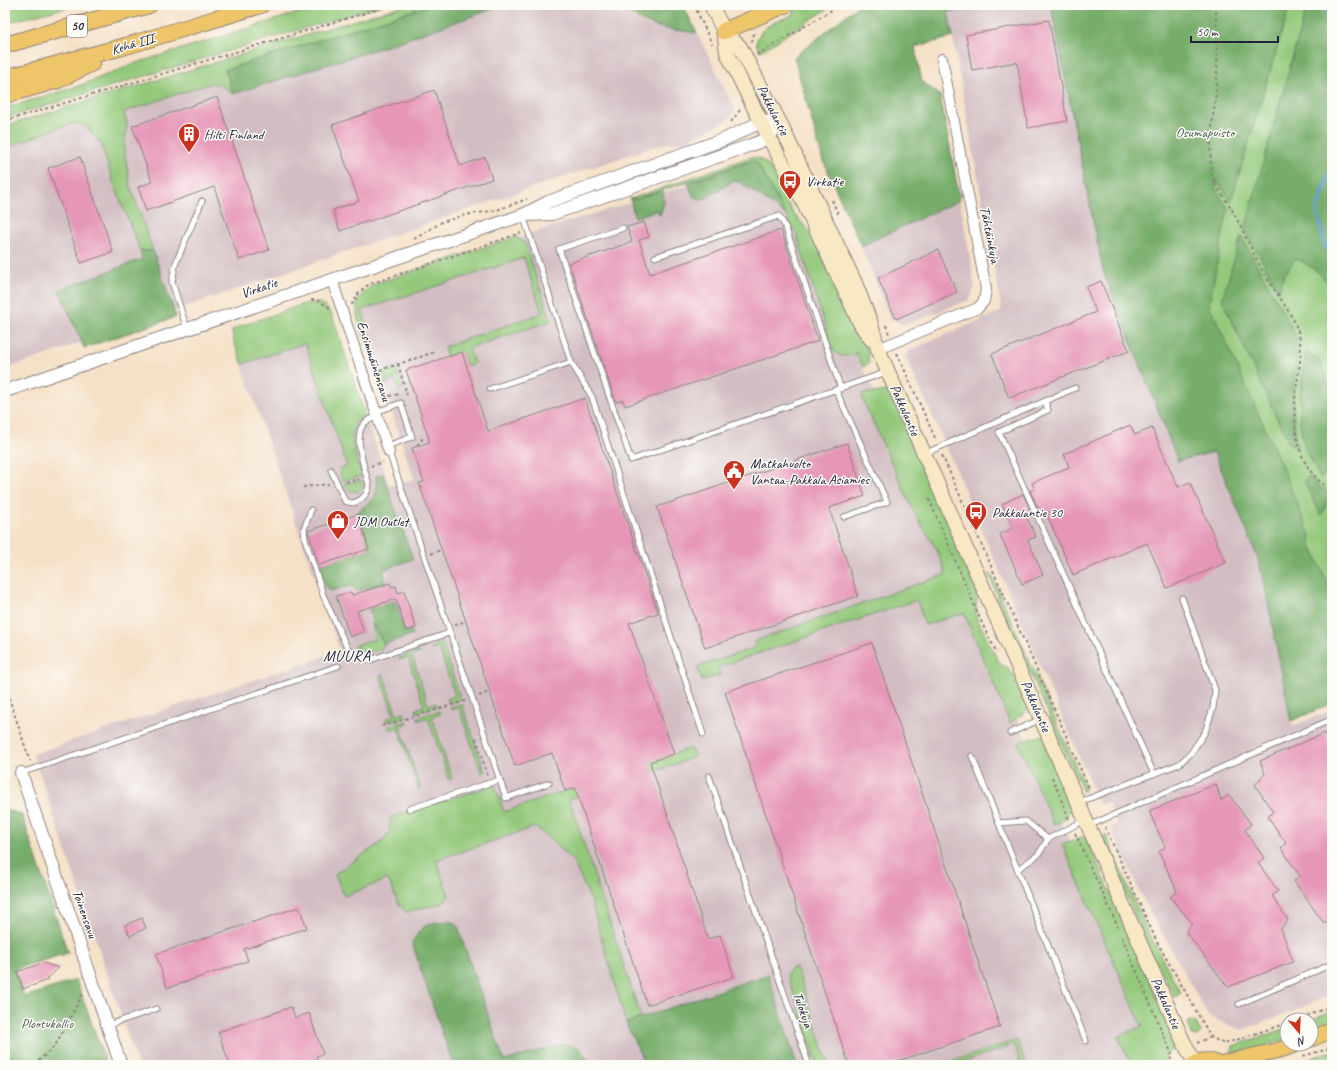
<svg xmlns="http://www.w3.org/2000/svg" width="1337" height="1070" font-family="Caveat,sans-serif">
<rect width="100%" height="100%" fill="#fdfcf7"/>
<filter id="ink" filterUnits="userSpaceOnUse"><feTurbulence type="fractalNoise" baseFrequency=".025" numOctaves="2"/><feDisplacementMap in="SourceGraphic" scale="8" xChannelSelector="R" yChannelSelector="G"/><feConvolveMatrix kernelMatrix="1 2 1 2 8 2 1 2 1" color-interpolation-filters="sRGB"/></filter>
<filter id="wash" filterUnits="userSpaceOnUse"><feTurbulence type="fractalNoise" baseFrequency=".012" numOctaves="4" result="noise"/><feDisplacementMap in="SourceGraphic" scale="16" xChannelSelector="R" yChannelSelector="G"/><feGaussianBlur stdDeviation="0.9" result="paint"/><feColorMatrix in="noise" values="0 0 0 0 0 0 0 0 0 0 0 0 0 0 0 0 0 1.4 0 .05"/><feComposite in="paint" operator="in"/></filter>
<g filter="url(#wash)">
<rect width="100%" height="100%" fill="#f5e1c7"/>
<!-- industrial -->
<path fill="#d2bec2" d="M451,5H619L632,17L650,26L697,33L736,111L725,122L683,142L665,143L539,185L5,369V148L69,124L78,123L87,127L94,135L127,124L123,112Z
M985,5H1051L1103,271L1193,325L1312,594L1291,721L1292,726L1332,710V994L1294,1011L1242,1030L1209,1017L1146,905L1111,828L1117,824L1108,802L1100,805L941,435L905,356L910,350L1002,311L948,12Z
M758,164L796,233L875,393L958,582L1156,1042L1141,1065H138L33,754L340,651L230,330L307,303L321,305L327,309L331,312L389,486L414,479L358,310L371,288L547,228Z
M960,200L975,287L969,300L904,325L890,318L861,246Z"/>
<!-- green -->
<path fill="#94c97b" stroke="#5b765b" d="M5,5H77L5,23Z
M323,5H382L5,118V108L79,86L136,63Z
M405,5H430L225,70L233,94L221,85L211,83L124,112L127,124L124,148L130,185L153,251L140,250L112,179L102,146L87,127L78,123L69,124L5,148V126Z
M805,5H834L761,51L759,50L756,43C761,25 777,21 793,15L794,11Z
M1051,5H1332V703L1291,721L1312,594L1103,271Z
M751,157L758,158L768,164L793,213L812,234L868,352L869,363L863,367L856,353C845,358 838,358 832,348L796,233L758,165L753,160L636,199H630Z
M516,237L525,243L551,321L469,348L474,364L467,366L462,352L447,357L444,347L542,313L524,258L362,310L373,344L370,348L367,347C358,318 345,300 377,283Z
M307,303H320L331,312L365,414C342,430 356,454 362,476L342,481L339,469L347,466L305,343L243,364L234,342L232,332L235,328Z
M396,368L403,389H398L395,379L380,385L377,374Z
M885,391L891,394L977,589C979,600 974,608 977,618L999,663L1008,668L1015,677L1029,705L1027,711L1010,723L964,613L925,625L917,600L718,667L720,675L702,681L697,667L754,648L755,641L946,574L937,550L914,512L862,398L863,393H875Z
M362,480L363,487L358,492L350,491L343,484Z
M989,573L992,576L1085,787V790L1083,792L999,603Z
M372,624L384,644L380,650L363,653L354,646L375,639Z
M442,642L460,698L459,700L449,703L447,699L455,696L439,648L431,650L433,645Z
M417,651L420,653L412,656L428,705L436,703L437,706L417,713L416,709L424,706L408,657L400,660L399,658Z
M383,674L397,715L404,713L406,717L387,722L386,719L394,716L380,675Z
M462,704L485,772L482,774L459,708L451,710L450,707Z
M439,711L440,714L432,717L452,779L449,780L428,718L419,720L418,717Z
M407,721L408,723L400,726L421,789L419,790L398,727L390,730L389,726Z
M1042,735L1073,806L1064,820L1054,825L1018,743Z
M690,748L695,756L680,763L569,799L641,1018L626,1023L590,898L573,861L552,840L535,827L436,860L449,896L443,903L406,912L398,903L388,879L344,896L335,874L383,841L389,832L391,817L495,785L504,812Z
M1105,834L1148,932L1181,993L1175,997L1152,956L1103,841Z
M1081,837H1086L1178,1046L1166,1054L1162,1065H1132L1118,1037L1142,1026L1062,844Z
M796,967L829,1065H818L787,974L791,969Z
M1332,1011V1021L1311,1031V1020H1308Z
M1189,1021L1196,1023L1201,1032L1197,1037L1192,1035L1188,1023Z
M1287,1028V1039L1235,1056L1232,1051L1233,1046Z
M1017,1040L1026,1065H1021L1015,1045L1012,1046L1010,1042Z
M1008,1043V1047L955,1065H941Z
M1332,1051V1065H1289Z"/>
<!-- forest -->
<path fill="#77ad6b" stroke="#4c6853" d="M430,5H504L381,48L233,94L225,70Z
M619,5H683L697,33C662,28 647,29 619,5Z
M859,5L979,6L948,12L953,37L915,47L922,82L940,95L960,200L861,246L822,158L794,57Z
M1051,5H1290L1231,201L1217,181L1215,188L1228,208L1209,304L1281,464L1310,535L1311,546L1332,593V703L1291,721L1265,587L1257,556L1214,452L1178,461L1103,271Z
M1307,5H1332V288C1322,275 1311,264 1295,259L1282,278L1279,292L1245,229Z
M753,160L758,164L786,215L741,183L733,181L703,200L693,196L688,183Z
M663,190L664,203L660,215L656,210L635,218L630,199H636Z
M1241,236L1296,336C1299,355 1296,364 1294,382C1292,404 1294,425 1297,447L1289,444L1222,300Z
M140,250L153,251L176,317L84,348L59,290L142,259Z
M1306,352L1319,360L1332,394V470L1321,478C1291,435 1299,400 1306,352Z
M383,474L413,559L383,570L386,582L357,591L351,586L330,591L326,586L319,565L369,549L358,514C361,505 374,503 376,493C377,488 376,481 376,476Z
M1309,476L1319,487L1331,494L1321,516L1304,481Z
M395,601L405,632L411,630L413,635L384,644L372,624L369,609Z
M5,809L22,815L68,953L15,969L24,997L76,980L107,1065H5Z
M450,921L457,924L504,1061L564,1044L578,1047L592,1065H453L412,943C423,923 428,923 450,921Z
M768,974L797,1065H645L626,1023Z"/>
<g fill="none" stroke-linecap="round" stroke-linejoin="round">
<!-- stream -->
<path stroke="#63a1d4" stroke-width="3.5" d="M1326,5L1332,41
M1332,167L1317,209L1325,246L1332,253"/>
</g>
<g id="blocks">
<!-- building -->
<path fill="#e696b7" d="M1049,20L1067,121L1028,128L1017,62L972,70L966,35Z
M434,90L460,166L485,157L492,179L340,231L333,210L359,201L332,125Z
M217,97L269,250L239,260L214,187L146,211L138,187L152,182L132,126Z
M80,157L113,252L81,263L48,168Z
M644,222L649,237L639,240L650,274L781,230L818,341L625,406L623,400L616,402L569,263L632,242L627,227Z
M938,250L957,292L896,319L878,278Z
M1101,281L1129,351L1009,398L992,354L1096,312L1086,287Z
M462,352L488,431L585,398L658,613L629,623L674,754L650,762L708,939L720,935L734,977L647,1005L575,788L565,791L552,753L515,766L419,483L424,482L412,448L430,442L406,370Z
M1130,425L1135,435L1152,428L1178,487L1190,482L1226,563L1167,588L1147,543L1073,575L1045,510L1040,512L1030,491L1035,489L1032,483L1069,467L1064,454Z
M847,443L865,496L829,508L858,596L705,648L657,507Z
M1023,494L1033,516L1027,518L1036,537L1028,540L1043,575L1022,584L1000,534L1013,528L1002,504Z
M358,514L369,549L319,565L308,531Z
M390,583L392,587L396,586L398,593L404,591L416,628L406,631L396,599L357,611L364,632L350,637L336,596L351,592L352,595Z
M872,643L1000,1027L886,1065H849L725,692Z
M1325,733L1332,753V922H1323L1294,881L1300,876L1281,848L1286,843L1268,817L1273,812L1255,785L1265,773L1260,761Z
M1216,784L1221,800L1229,795L1251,824L1245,830L1264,858L1258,863L1278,891L1272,896L1288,920L1281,928L1293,962L1228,987L1186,932L1192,923L1170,897L1177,891L1159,852L1165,847L1149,811Z
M299,907L307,928L244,949L248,961L167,988L156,954Z
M142,918L146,928L130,936L125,925Z
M43,963L59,968L48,978V980L23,989L17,972Z
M291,1007L295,1018L309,1013L323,1054L316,1056L320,1065H230L218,1032Z"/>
</g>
</g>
<g filter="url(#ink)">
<use href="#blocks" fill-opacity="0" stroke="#8c8281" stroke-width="1"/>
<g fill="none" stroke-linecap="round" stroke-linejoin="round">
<!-- service casing -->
<g stroke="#8c8281" stroke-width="7">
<path id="service" d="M523,215L571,362L592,397L703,734
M623,228L559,249L631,460L887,372
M655,257L779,216L785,226L841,389
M187,329L172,282L175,265L202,201
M490,389L571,362
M836,390L887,502L844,517
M1045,401L1048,410L999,432L1154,774
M376,412L401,403L412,437L387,446
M389,452L506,798L549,783
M926,453L1075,388
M331,470L345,501C356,507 368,496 369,485C365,470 351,432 366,422C369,419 374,418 378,417
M311,510L304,529L305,539L323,595L348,650L370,660L449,633
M1010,733L1041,719
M972,756L1086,1041
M21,773L338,666
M709,776L809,1065
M1080,802L1179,764L1191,753L1205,732L1213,708L1215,690L1182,598
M409,809L499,780
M999,823L1026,821L1048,839
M1088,826L1328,721
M1018,869L1038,855L1048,839L1085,820
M1239,1004L1332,964
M108,1025L156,1009"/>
</g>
<!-- minor casing -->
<g stroke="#8c8281" stroke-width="12">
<path id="minor" d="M332,280L389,452
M878,349L978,308L984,301L986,289L942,59"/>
</g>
<!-- tertiary casing -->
<g stroke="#8c8281" stroke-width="14">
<path id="tertiary" d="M527,215L552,214L751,145L769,138L773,131
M5,391L523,215L548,202L725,139L761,122L779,121
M21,773L121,1065"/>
</g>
<!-- secondary casing -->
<g stroke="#8c8281" stroke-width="16">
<path id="secondary" d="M711,5L724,31L740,47L779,121L855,283L870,321L878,349L1183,1041L1195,1063
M724,31L727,53L769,138L800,195L861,325L871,339"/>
</g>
<!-- primary casing -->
<g stroke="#8c8281" stroke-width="17">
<path id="primary" d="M1311,1039L1332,1030
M1219,1064L1283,1049L1297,1044
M1193,1065C1202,1059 1211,1060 1220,1065"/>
</g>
<!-- trunk casing -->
<g stroke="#8c8281" stroke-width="18">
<path id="trunk" d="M724,31L785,5
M5,45L149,5
M5,78L126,46L261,5
M5,95L58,80L92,63"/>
</g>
<!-- path -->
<path stroke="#8c8281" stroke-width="2" stroke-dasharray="3 3" stroke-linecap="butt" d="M694,5L712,44
M1216,5C1216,28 1218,51 1217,74C1216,108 1207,140 1212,174C1214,186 1225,197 1231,208C1242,228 1251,249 1262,270C1273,291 1293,311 1299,335C1304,357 1296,380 1295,401C1293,435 1300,473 1332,490
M752,42L754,33
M757,55L840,5
M5,121L392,5
M731,122L740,110
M832,200L839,216
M414,239L442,222L465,215L497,210L527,199
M311,300H317L330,308
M351,304L354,303C357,294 361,289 370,284L521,233
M886,325L889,334
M897,353L936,440
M398,364L407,395
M374,372L435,352
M383,397L400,394
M417,445L422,440L421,436
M942,455L1090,790
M371,466L383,462
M346,482L359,479
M303,487L329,484
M929,499L985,630L997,653
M431,554L440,550
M455,625L463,622
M5,686L30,761
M479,696L489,692
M382,726L465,701
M476,738L487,774L485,775
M1052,777L1069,819
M1105,827L1157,942L1211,1037L1224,1044L1287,1023
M1075,833L1118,927
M1122,937L1172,1055
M1296,1020L1332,1006
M1197,1043L1211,1037
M1303,1056L1332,1048
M1013,1061L1014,1065
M34,1065L55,1046L84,992
M1167,1065L1173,1055"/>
<!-- service -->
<use href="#service" stroke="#fff" stroke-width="5"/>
<!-- minor -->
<use href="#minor" stroke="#fff" stroke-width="10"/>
<!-- tertiary -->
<use href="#tertiary" stroke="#fff" stroke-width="12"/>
<!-- secondary -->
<use href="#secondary" stroke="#f8e8c3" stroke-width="14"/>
<!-- primary -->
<use href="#primary" stroke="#eec569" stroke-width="15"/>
<!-- trunk -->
<use href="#trunk" stroke="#eec569" stroke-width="16"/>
</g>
</g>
<!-- icons -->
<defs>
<g id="building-pin" transform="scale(1.15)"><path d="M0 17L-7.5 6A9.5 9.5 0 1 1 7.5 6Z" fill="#c8321e" stroke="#fdfcf7"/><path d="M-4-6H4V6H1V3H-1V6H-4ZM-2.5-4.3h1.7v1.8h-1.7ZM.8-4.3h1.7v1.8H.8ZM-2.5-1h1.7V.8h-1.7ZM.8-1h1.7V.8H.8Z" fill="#fff"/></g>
<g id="bus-pin" transform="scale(1.15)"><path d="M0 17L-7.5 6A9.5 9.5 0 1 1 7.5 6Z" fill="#c8321e" stroke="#fdfcf7"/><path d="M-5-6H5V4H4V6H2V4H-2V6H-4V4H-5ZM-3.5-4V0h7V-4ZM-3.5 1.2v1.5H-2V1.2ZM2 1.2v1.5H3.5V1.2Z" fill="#fff"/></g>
<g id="civic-pin" transform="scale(1.15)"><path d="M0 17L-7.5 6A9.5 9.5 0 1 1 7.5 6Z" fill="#c8321e" stroke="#fdfcf7"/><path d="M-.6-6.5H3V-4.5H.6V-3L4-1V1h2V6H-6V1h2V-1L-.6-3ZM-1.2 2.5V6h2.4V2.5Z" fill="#fff"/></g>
<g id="shop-pin" transform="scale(1.15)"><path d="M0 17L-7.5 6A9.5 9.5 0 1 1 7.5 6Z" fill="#c8321e" stroke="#fdfcf7"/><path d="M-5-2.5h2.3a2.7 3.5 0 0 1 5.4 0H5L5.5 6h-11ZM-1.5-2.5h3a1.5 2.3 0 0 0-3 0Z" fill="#fff"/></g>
</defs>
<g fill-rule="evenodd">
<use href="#building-pin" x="189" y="134"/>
<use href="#bus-pin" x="790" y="181"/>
<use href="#civic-pin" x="734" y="471"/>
<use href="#bus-pin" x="976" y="512"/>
<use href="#shop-pin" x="338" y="521"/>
</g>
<g text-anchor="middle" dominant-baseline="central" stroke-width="3" stroke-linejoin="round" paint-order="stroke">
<!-- shield labels -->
<rect fill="#fdfcf7" stroke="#646373" stroke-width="1" x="67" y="15" width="20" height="22" rx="3"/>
<g font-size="13" font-weight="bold" fill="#22223b">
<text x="77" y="26">50</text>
</g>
<!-- street labels -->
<g font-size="14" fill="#22223b" stroke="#fdfcf7">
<text transform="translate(133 44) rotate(-16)">Kehä III</text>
<text transform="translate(773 110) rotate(63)">Pakkalantie</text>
<text transform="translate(990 235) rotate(79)">Tähtäinkuja</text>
<text transform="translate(259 288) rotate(-19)">Virkatie</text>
<text transform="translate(374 361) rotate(72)">Ensimmäinensavu</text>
<text transform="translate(905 410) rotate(66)">Pakkalantie</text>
<text transform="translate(1036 706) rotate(66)">Pakkalantie</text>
<text transform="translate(85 914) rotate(71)">Toinensavu</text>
<text transform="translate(1166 1003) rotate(66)">Pakkalantie</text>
<text transform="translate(803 1010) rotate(71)">Tulokuja</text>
</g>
<!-- park labels -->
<g font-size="14" fill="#4a5c51" stroke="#fdfcf7">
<text x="1205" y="132">Osumapuisto</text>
<text x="47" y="1023">Plootukallio</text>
</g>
<!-- poi labels -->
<g font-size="14" fill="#22223b" stroke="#fdfcf7" text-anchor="start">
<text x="204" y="134">Hilti Finland</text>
<text x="806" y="181">Virkatie</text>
<text x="750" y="463">Matkahuolto<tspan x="750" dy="16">Vantaa-Pakkala Asiamies</tspan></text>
<text x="992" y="512">Pakkalantie 30</text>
<text x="354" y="521">JDM Outlet</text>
</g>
<!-- quarter labels -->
<g font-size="16" letter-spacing="1" fill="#22223b" stroke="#fdfcf7">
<text x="347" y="656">MUURA</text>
</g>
</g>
<!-- margin -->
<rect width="1337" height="1070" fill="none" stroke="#fdfcf7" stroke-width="20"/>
<!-- north arrow -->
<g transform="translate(1299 1032) rotate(161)"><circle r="19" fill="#fdfcf7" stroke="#a5a5ac"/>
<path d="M0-3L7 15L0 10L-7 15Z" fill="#c8321e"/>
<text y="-6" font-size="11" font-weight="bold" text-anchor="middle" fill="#22223b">N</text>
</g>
<!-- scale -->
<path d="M1191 36v6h87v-6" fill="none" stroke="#22223b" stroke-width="2"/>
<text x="1197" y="36" font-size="12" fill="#22223b" stroke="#fdfcf7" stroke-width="3" paint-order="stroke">50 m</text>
</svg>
